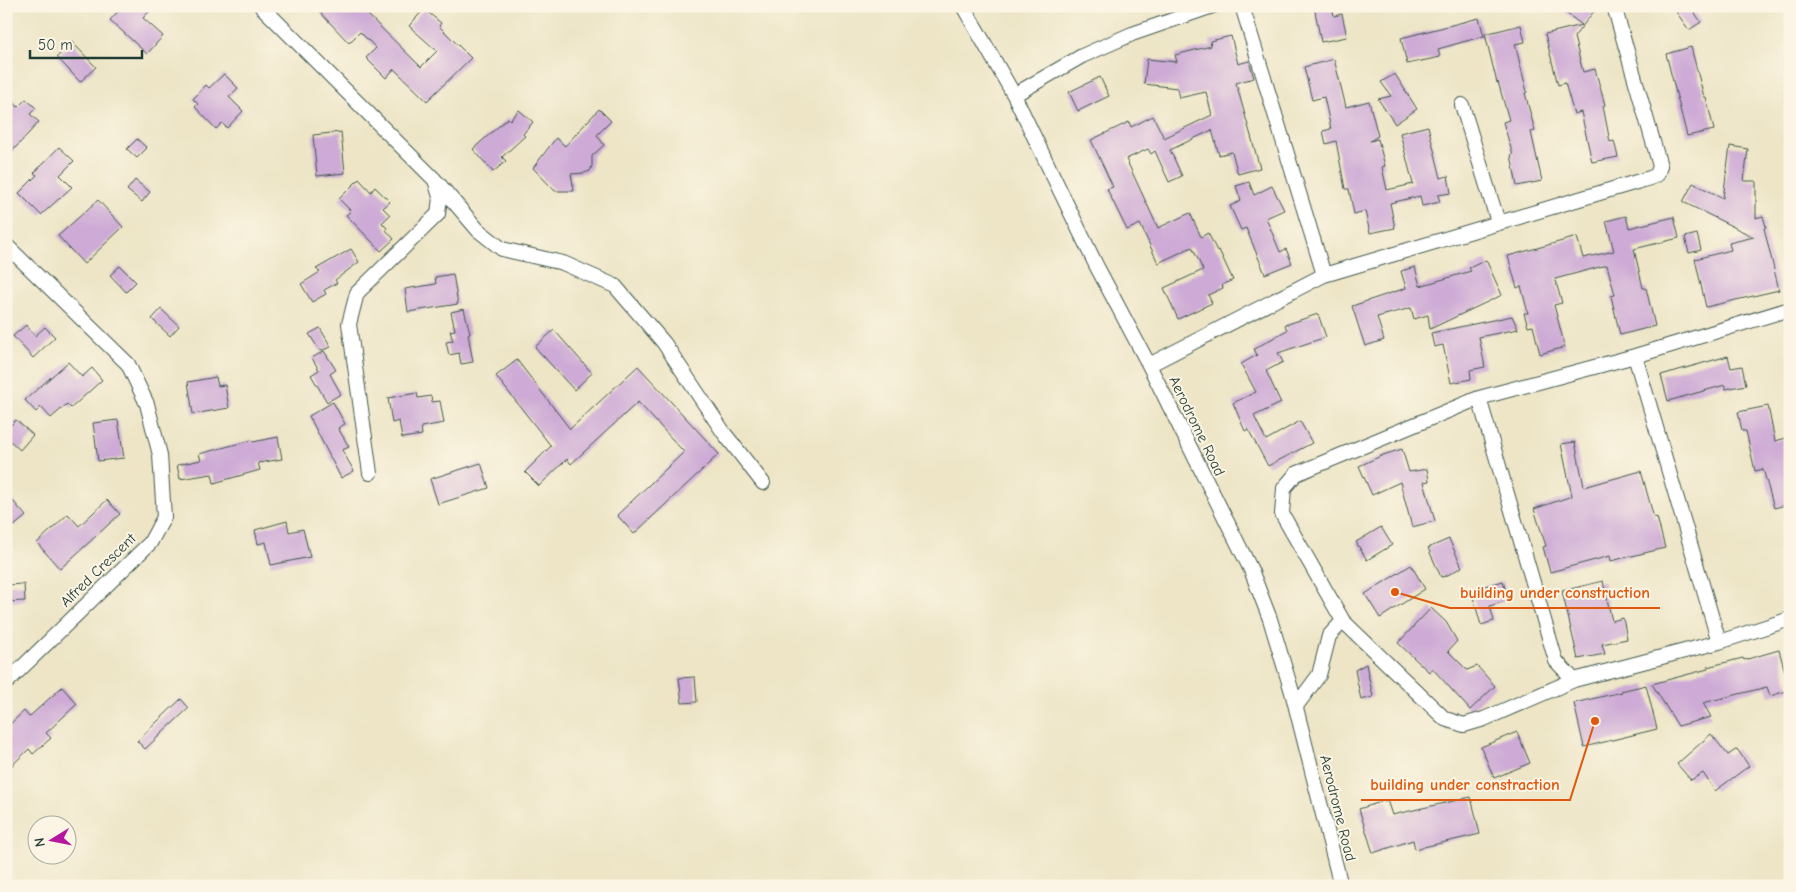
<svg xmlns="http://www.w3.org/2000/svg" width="1796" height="892" font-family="'Comic Neue',sans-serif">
<rect width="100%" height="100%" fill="#fcf5e5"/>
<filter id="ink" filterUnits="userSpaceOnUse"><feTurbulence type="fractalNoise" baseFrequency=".02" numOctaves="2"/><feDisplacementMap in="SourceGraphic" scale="10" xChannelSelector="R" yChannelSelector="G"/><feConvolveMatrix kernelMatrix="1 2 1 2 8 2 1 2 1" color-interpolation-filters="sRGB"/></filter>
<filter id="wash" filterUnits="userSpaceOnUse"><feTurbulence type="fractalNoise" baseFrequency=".0096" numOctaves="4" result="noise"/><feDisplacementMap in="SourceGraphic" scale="20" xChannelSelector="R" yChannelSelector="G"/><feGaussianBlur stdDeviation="1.12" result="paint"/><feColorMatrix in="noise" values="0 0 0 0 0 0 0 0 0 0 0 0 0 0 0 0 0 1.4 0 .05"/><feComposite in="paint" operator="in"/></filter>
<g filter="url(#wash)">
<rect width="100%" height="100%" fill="#ede5c6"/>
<g id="blocks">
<!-- building -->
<path fill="#ceabd6" d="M123,6H154L143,18L163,36L147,54L110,20Z
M314,6H359L421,67L437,51L409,26L424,9L441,23L439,26L471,58L427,101L394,69L386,78L366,58L376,48L360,32L349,43Z
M1314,6H1332L1334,16L1342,14L1347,37L1321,42Z
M1557,6H1598L1574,37L1583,72L1595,69L1605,105L1603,106L1610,142L1614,141L1618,157L1592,162L1581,112L1574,114L1565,83L1558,85L1545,34L1582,25Z
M1672,6H1690L1701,22L1689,30Z
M1479,18L1484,36L1438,49L1440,57L1407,64L1401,38Z
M1521,25L1525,42L1515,44L1527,92L1525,93L1535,131L1531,132L1542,181L1517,186L1511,155H1513L1503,122L1509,120L1498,82L1497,83L1485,34Z
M1231,36L1238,64L1249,61L1254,78L1236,83L1260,168L1238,174L1232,152L1219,155L1212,130L1170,150L1182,176L1169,182L1155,151L1151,154L1148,149L1126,159L1158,228L1190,213L1201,237L1208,233L1217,251L1219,250L1233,280L1222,285L1223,288L1208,295L1212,303L1178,319L1164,288L1203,270L1192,247L1158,263L1140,224L1127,230L1107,189L1113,187L1091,140L1129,122L1131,127L1153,116L1164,138L1212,115L1206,92L1179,98L1177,88L1144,84L1147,59L1177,62L1175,55L1211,46L1210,41Z
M72,42L96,67L80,82L57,57Z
M1691,47L1704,97H1706L1714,130L1687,136L1666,54Z
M1334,59L1346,107L1369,101L1378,136L1370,141L1378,139L1385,166L1382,167L1387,190L1413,184L1400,133L1428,126L1441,178L1448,176L1451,193L1438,195L1440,202L1422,206L1420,196L1390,203L1395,228L1370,233L1365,211L1354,214L1349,189H1345L1336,141L1326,144L1323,131L1331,129L1324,97L1312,100L1304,67Z
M224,74L238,88L229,97L243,111L227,128L222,123L216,129L195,107L198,104L193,99L206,85L209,88Z
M1395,74L1417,109L1395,124L1378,99L1391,96L1381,82Z
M1100,77L1109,96L1078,111L1069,92Z
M26,99L36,108L30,114L39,122L6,158V109L13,101L18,107Z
M599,109L611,121L597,135L604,145L592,156V166L590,171L584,173L571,174L574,191H555L533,168L556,138L565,146Z
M519,110L533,122L523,134L525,136L502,157L506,161L493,172L473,149L508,118L510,120Z
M341,132L345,173L317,176L313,135Z
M137,139L147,148L137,158L127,149Z
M1730,146L1748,149L1744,181H1756V218L1763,216L1766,227L1764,228L1779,290L1706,307L1695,259L1731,250L1729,243L1754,237L1683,202L1693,183L1723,198Z
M59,147L74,161L60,175L72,187L41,215L19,193L37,175L34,173Z
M359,179L371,192L375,187L390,202L383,208L390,215L382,223L387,228L386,230L394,239L381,251L346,215L351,211L339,199Z
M135,180L150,192L142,202L127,190Z
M1249,182L1254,195L1272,186L1284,210L1266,218L1280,252L1286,249L1292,263L1265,274L1246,228L1241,230L1230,206L1241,201L1236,186Z
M98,200L123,227L84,264L58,236Z
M1626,216L1629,228L1674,217L1679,238L1634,249L1643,288H1646L1655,326L1620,335L1611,296L1615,295L1607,265L1555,279L1562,303L1554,305L1565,347L1540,354L1533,326L1528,327L1524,313H1528L1521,286L1517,288L1508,256L1577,237L1583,258L1614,251L1606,221Z
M1697,234L1701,250L1689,253L1685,237Z
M351,249L359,262L335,280L337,283L324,290L326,294L312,302L301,284L320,272L316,269Z
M1486,260L1502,295L1430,329L1428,315L1414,319L1411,308L1377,317L1384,340L1365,346L1352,306L1406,288L1401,271L1415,267L1420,286L1471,271L1469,268Z
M120,266L136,282L126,292L110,275Z
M453,274L458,304L408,312L405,289L436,284L435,277Z
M161,309L179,326L170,336L152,319Z
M464,309L470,333L468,334L473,362L461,364L459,353L449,355L446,342L453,341L450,331L455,330L451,312Z
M1318,314L1326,337L1278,353L1283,362L1266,371L1281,403L1254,416L1266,440L1300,421L1312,443L1268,466L1248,429L1245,431L1233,403L1256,392L1241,364L1257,355L1254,349L1287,330L1285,325Z
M1512,316L1518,329L1479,337L1485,367L1470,370L1471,379L1451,383L1443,345L1434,347L1431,333Z
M26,325L35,336L45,327L55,337L33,358L13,336Z
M320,328L331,347L320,351L309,334Z
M554,330L592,373L574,390L535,347Z
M324,351L336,370L330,374L341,394L327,402L311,375L319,370L312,358Z
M1728,356L1731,368L1742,366L1746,385L1725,389V385L1668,401L1661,375Z
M517,360L570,429L638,366L719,454L634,534L617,515L684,452L638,402L571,464L567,459L539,486L525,472L551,446L496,376Z
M68,362L82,377L92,368L102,380L71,408L67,404L51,418L41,407L36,412L25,400Z
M216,377L218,386L225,385L229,408L193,414L188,382Z
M417,393L418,398L431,396L432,402L440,401L444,423L421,427L422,435L402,438L399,421L392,423L388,398Z
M333,402L345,424L338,428L349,447L342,450L354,471L341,478L309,416Z
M1768,406L1775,441L1790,437V504L1774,508L1763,469L1755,471L1746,431H1742L1738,412Z
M16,420L33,435L20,450L6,437V430Z
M118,420L124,458L98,461L93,423Z
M278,437L282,459L258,463L260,470L214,483L212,474L180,479L177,465L201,460L199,454L252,440L253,442Z
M1575,442L1584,487L1641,471L1654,518L1657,517L1665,548L1611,561L1610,556L1550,572L1543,547L1546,546L1534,509L1572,496L1561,444Z
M1402,449L1409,472L1427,469L1429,481L1424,482L1435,521L1412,527L1400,482L1372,495L1359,466L1383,455Z
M481,463L489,488L438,504L430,479Z
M6,493L26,516L14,526L6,516Z
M107,500L120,514L60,569L37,543L68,514L79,526Z
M287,521L289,532L303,529L310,557L271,565L266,542L258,544L255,530Z
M1381,527L1392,545L1367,560L1356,542Z
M1449,539L1462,567L1446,576L1441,577L1428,548Z
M1411,565L1425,589L1380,618L1365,594Z
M1503,581L1508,600L1490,606L1494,621L1481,625L1471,590Z
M1603,581L1612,621L1623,618L1627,639L1602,644L1605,654L1578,659L1562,591Z
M24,584L25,601L6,602V585Z
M1431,608L1446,622L1457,641L1448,651L1467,670L1477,666L1495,686L1470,710L1432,668L1429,672L1398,643Z
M1779,650L1790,690L1770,696L1767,687L1703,703L1711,717L1678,726L1652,684L1708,669L1707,667L1743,658L1744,660Z
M1366,664L1373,697L1361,700L1355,670Z
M695,677L697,702L682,703L679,678Z
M1646,685L1657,729L1584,747L1574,703L1622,692L1621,691Z
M62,687L77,704L46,733L51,738L33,754L29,749L6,771V728L24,711L29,717Z
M181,699L189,708L145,749L137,741Z
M1517,732L1530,763L1494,778L1481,747Z
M1711,734L1728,755L1737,749L1749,766L1715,791L1703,773L1691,780L1677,764Z
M1471,797L1480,834L1415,849L1413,840L1373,853L1359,809L1387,800L1392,815Z"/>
</g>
</g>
<g filter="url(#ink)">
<use href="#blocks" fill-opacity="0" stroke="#3e564a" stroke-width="1"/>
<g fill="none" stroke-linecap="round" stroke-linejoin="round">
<!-- minor casing -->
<g stroke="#3e564a" stroke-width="16">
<path id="minor" d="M261,6L435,180L440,197L438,214L357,293L349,324L370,473
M963,6L1014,95L1096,265L1149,365L1251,570L1270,619L1292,692L1341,886
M1242,6L1324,275
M1014,95L1082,56L1132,34L1213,6
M1462,105L1498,222
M437,182L478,230L502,249L563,263L615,286L664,343L724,433L763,483
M6,245L128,364L147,404L160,455L164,517L150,543L6,683
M1635,356L1719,642
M1149,365L1324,275L1650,178L1657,175L1660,166L1614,6
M1479,398L1556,661L1574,680L1719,642L1790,619
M1574,680L1484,719L1464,725L1445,719L1343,621L1282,514L1284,488L1296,474L1479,398L1635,356L1790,309
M1296,706L1319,675L1329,636L1343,621"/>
</g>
<!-- minor -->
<use href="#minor" stroke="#fff" stroke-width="14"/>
</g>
</g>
<g text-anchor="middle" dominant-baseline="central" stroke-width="4" stroke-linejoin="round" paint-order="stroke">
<!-- street labels -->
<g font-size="15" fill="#1f3d34" stroke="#fcf5e5">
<text transform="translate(1197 426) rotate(64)">Aerodrome Road</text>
<text transform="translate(98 570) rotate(-44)">Alfred Crescent</text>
<text transform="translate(1338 808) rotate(76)">Aerodrome Road</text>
</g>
</g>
<!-- callouts -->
<path fill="none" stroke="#de580e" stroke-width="2" d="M1395 592L1450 608H1660M1595 721L1570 800H1361"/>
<g fill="#de580e" stroke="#fcf5e5" stroke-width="2">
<circle cx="1395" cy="592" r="5"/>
<circle cx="1595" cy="721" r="5"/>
</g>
<g font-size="16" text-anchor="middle" font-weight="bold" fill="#de580e" stroke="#fcf5e5" stroke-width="4" stroke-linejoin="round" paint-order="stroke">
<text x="1555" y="598">building under construction</text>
<text x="1465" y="790">building under constraction</text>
</g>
<!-- margin -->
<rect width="1796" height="892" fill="none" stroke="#fcf5e5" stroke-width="25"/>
<!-- north arrow -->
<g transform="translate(52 840) rotate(260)"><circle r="24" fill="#fcf5e5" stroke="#a4ab9e"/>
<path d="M0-4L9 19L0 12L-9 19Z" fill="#b5179e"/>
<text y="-8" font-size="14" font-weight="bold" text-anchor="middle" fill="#1f3d34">N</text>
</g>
<!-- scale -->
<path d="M30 50v8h112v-8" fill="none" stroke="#1f3d34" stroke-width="2.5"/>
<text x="38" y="50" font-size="15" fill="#1f3d34" stroke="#fcf5e5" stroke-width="4" paint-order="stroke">50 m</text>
</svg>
